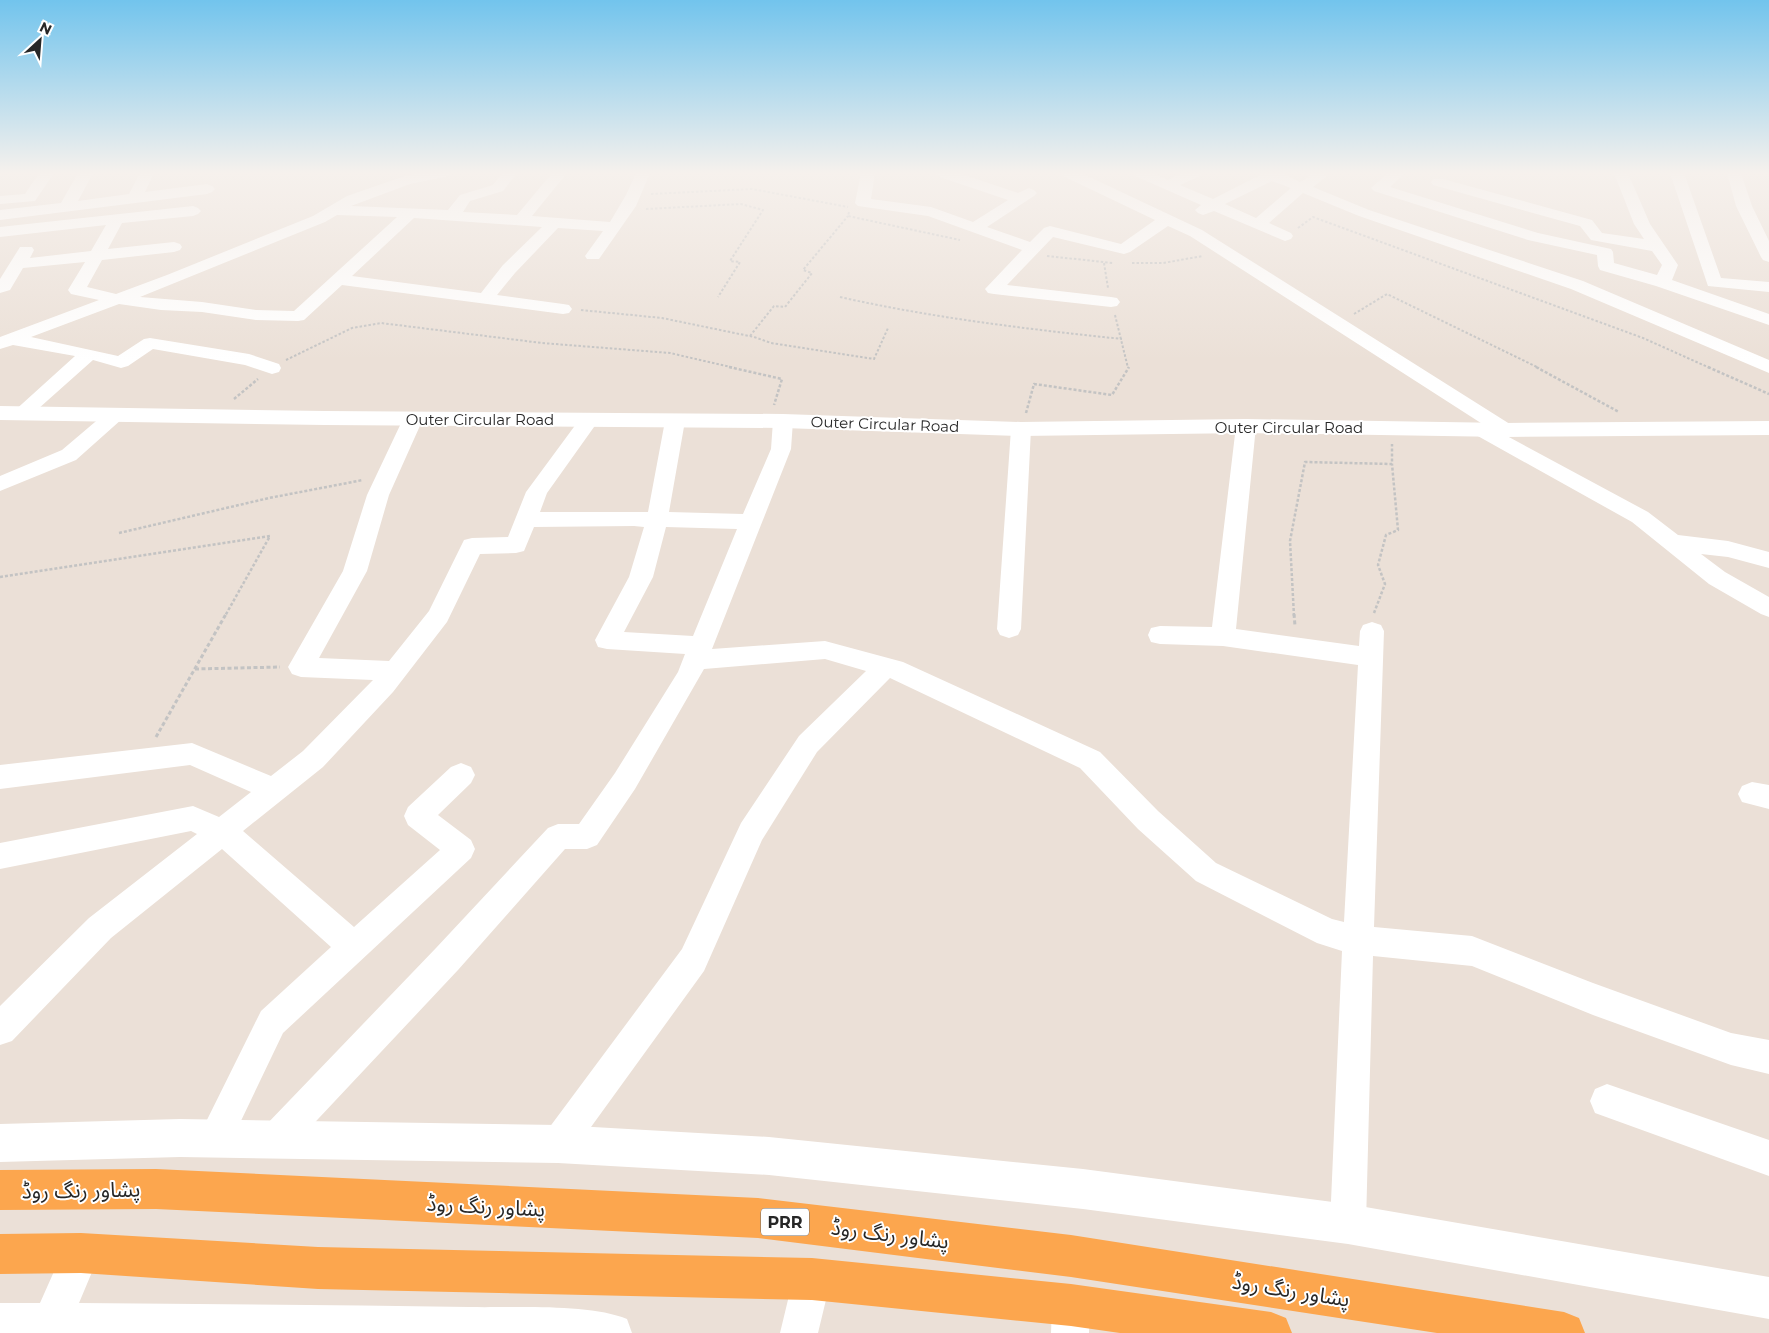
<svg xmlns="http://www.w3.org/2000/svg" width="1769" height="1333" font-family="Montserrat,'Noto Sans Arabic',sans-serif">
<rect width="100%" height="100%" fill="#ebe0d7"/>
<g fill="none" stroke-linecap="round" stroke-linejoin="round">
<!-- path-far2 -->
<path stroke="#c3c3c3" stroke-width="2" stroke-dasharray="2.5 2" stroke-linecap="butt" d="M651,194L752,189L848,207
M646,209L741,204L763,210L730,261L740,262L718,297
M849,212L848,216L960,240
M1298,228L1313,217L1643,338L1710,368
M1047,256L1113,263
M1104,263L1108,288
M1132,263H1163L1203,256
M840,297C933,318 1027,329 1122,339
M581,310L662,318L754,337L771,343L874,359L888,328
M1354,314L1387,294L1539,368
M1115,315L1128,368
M750,336L774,306L785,307L812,273L803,270L848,216
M286,360L352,328L381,323L542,343L670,353L735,368"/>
<!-- path-far1 -->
<path stroke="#c3c3c3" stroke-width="2.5" stroke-dasharray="3 2" stroke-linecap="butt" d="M729,367L782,379L774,405
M1536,367L1619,412
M1708,367L1769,394
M234,399L258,379
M1026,413L1034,384L1112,395L1129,367
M119,533L269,498L363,480
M0,577L270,536L225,616
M1374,613L1385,584L1378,565L1386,535L1398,530L1392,464
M1294,616L1290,541L1305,462L1392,464V444"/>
<!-- path -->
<path stroke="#c3c3c3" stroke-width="3" stroke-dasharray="4 2.5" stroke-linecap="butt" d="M1294,614L1295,626
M195,669L280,667
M156,737L226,614"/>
<!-- minor -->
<path fill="#fff" fill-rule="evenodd" d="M39,173H54L35,201L0,204V196L25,194Z
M78,173H93L78,201L129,194L140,173H154L145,192L207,184L212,186L215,189L212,192L207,194L0,220V210L61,203Z
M419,173H451L449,176L410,184L351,206L448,210L460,195L493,185L502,173H517L503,191L470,201L463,212L517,215L552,173H567L532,216L610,222L626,195L636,173H650L636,206L599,259H587L585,256L603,231L558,228L515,273L497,295L563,304L569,305L572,309L569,313L563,314L342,285L304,320L298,321L256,320L202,312L161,310L119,304L31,337L118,356L144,339L150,338L249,354L279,364L281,368L279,372L272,374L245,365L153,349L128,366L121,368L93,360L29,417L22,419L15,417L12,413L75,356L13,345L0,349V337L99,300L71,294L68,290L85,262L23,268L10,290L0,293V279L20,247H32L34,250L30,258L91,251L106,225L0,237V227L193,206L198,208L201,211L198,214L193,216L122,223L108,249L174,242L180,244L182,247L180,250L174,252L102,260L87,287L116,294L167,275L313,216L347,196L402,177ZM337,215L397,217L294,311L256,310L202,302L140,297L325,222ZM414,218L542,227L503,265L481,293L352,276Z
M861,173H875L871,199L931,207L973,222L1008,200L937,176L935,173H958L1018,193L1029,188L1034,190L1037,193L1034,196L987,227L1030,242L1044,228L1050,226L1121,244L1155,220L1063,176L1061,173H1081L1202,230L1513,426L1516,430L1513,434L1507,436L1648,512L1678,535L1728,541L1769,552V568L1728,557L1701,554L1725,572L1769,597V617L1761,614L1709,584L1632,522L1476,435L1473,431L1476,427L1484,425L1190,236L1168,226L1130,252L1124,254L1053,237L1007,285L1111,297L1117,298L1120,302L1117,306L1111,307L994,294L988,293L985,289L1022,250L928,216L858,206L855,203Z
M1133,173H1153L1168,180L1182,173H1202L1200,176L1180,185L1213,199L1260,175L1259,173H1282L1300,182L1309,177L1306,173H1323L1326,177L1313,187L1369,210L1583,281L1769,360V373L1571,289L1359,216L1303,193L1269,223L1291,233L1293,236L1291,239L1285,241L1214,211L1203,215L1198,213L1195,210L1201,205L1135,176ZM1272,181L1291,188L1256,218L1225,204Z
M1388,173H1404L1390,187L1538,233L1611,249L1613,252L1614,263L1657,275L1662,265L1652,251L1591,240L1580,226L1433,185L1431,182L1433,179H1443L1592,220L1602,233L1644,239L1634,224L1614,173H1628L1650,224L1678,265L1672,280L1769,314V325L1656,286L1600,270L1598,266L1597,255L1528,240L1374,191L1371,188Z
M1670,173H1684L1721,278L1769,282V292L1708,286Z
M1727,173H1741L1752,206L1769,241V262L1763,260L1761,257L1736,206Z
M115,409L122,411L125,415L122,419L76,460L0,491V476L62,450L108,411Z
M413,413L420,415L423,419L389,495L367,571L319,658L389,661L429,611L464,540L472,538L508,537L526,492L582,416L589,414L596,416L599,420L547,493L540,512H648L665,421L668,417L675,415L682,417L685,421L669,512L743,514L771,449L773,421L776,417L783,415L790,417L793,421L791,449L712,649L825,641L903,662L1100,752L1158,811L1216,863L1332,919L1344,922L1358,665L1223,646L1160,644L1151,642L1148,635L1151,628L1160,626L1212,627L1236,426L1239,422L1246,420L1253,422L1256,426L1236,629L1359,646L1360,631L1363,625L1372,622L1381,625L1384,631L1374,927L1472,936L1593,983L1731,1033L1769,1040V1074L1731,1065L1593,1015L1472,966L1373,956L1366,1224L1361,1237L1348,1242L1335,1237L1330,1224L1342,951L1317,943L1196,881L1138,829L1080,768L890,678L817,752L762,840L704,971L570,1156L558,1161L546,1156L541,1144L546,1132L682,949L741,823L799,736L866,671L825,659L704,669L635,789L597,845L587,849H565L458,970L288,1151L276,1156L264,1151L259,1139L264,1127L436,948L548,828L558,824H579L615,773L678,672L685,654L607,649L598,647L595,640L629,577L644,527L634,526L534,527L524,551L516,553L480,554L447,622L393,692L323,767L243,831L354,927L440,850L408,825L404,816L408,807L451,767L461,763L471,767L475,775L471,783L438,815L471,840L475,849L471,858L283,1033L227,1150L215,1155L203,1150L198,1138L261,1011L331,947L222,849L111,938L12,1041L0,1045V1006L89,918L197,834L191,831L0,869V843L193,806L219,817L251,792L190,765L0,789V765L192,743L271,776L303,751L373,680L301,677L292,674L288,667L343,571L367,495L403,419L406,415ZM666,527L737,529L693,636L624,632L653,577Z
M1021,423L1028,425L1031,429L1021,629L1018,635L1009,638L1000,635L997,629L1011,429L1014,425Z
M1752,782L1769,785V809L1742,802L1738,794L1742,786Z
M1607,1084L1769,1140V1176L1595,1113L1590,1101L1595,1089Z
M81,1234L94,1240L100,1253L79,1303C209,1304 339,1305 469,1307C512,1308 588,1303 627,1319L632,1333H0V1303H40L68,1240Z
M812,1260L825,1266L831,1279L818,1333H780L793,1279L799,1266Z
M1071,1286L1085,1291L1090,1305L1089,1333H1051L1052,1305L1057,1291Z"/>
<!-- tertiary -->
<path fill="#fff" fill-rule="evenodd" d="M0,406L325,411L783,414L1021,422L1246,419L1506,423L1769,421V435L1506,437L1246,433L1021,436L783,428L325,425L0,420Z
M180,1119L558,1125L769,1137L1083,1169L1348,1204L1769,1277V1319L1348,1244L1083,1209L769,1175L558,1163L180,1157L0,1162V1124Z"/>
<!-- trunk -->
<path fill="#fca64e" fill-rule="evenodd" d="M156,1169L758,1198L1071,1235L1564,1312L1579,1318L1585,1333H1437L1071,1277L758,1238L156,1209L0,1210V1170Z
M81,1233L318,1247L812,1258L1071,1284L1271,1312L1286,1318L1292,1333H1120L1071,1326L812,1300L318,1289L81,1273L0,1274V1234Z"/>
</g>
<!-- sky -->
<linearGradient id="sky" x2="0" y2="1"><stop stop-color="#72c4ed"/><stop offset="0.48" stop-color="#f6f1ed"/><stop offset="1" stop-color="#f6f1ed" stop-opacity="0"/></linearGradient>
<rect width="1769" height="360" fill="url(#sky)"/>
<g text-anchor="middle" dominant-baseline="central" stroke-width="4" stroke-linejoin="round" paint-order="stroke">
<!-- far-street labels -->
<g font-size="15" fill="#272727" stroke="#fff">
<text x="480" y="419">Outer Circular Road</text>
<text transform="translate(885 424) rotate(2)">Outer Circular Road</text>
<text x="1289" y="427">Outer Circular Road</text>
</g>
<!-- shield labels -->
<rect fill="#fff" stroke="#686868" stroke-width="1" x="761" y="1208.5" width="48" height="27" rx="4"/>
<g font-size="16" font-weight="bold" fill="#272727">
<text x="785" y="1222">PRR</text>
</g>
<!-- near-street labels -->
<g font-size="21" fill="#272727" stroke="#fff">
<text transform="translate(81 1190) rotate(-1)">پشاور رنگ روڈ</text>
<text transform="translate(486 1206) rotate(3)">پشاور رنگ روڈ</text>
<text transform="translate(890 1234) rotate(7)">پشاور رنگ روڈ</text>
<text transform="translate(1291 1290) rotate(9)">پشاور رنگ روڈ</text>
</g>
</g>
<!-- north arrow -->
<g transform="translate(40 40) rotate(26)" stroke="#ffffff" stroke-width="4" paint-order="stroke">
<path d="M0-4L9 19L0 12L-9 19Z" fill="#272727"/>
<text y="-8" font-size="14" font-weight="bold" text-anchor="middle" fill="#272727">N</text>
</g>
</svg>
